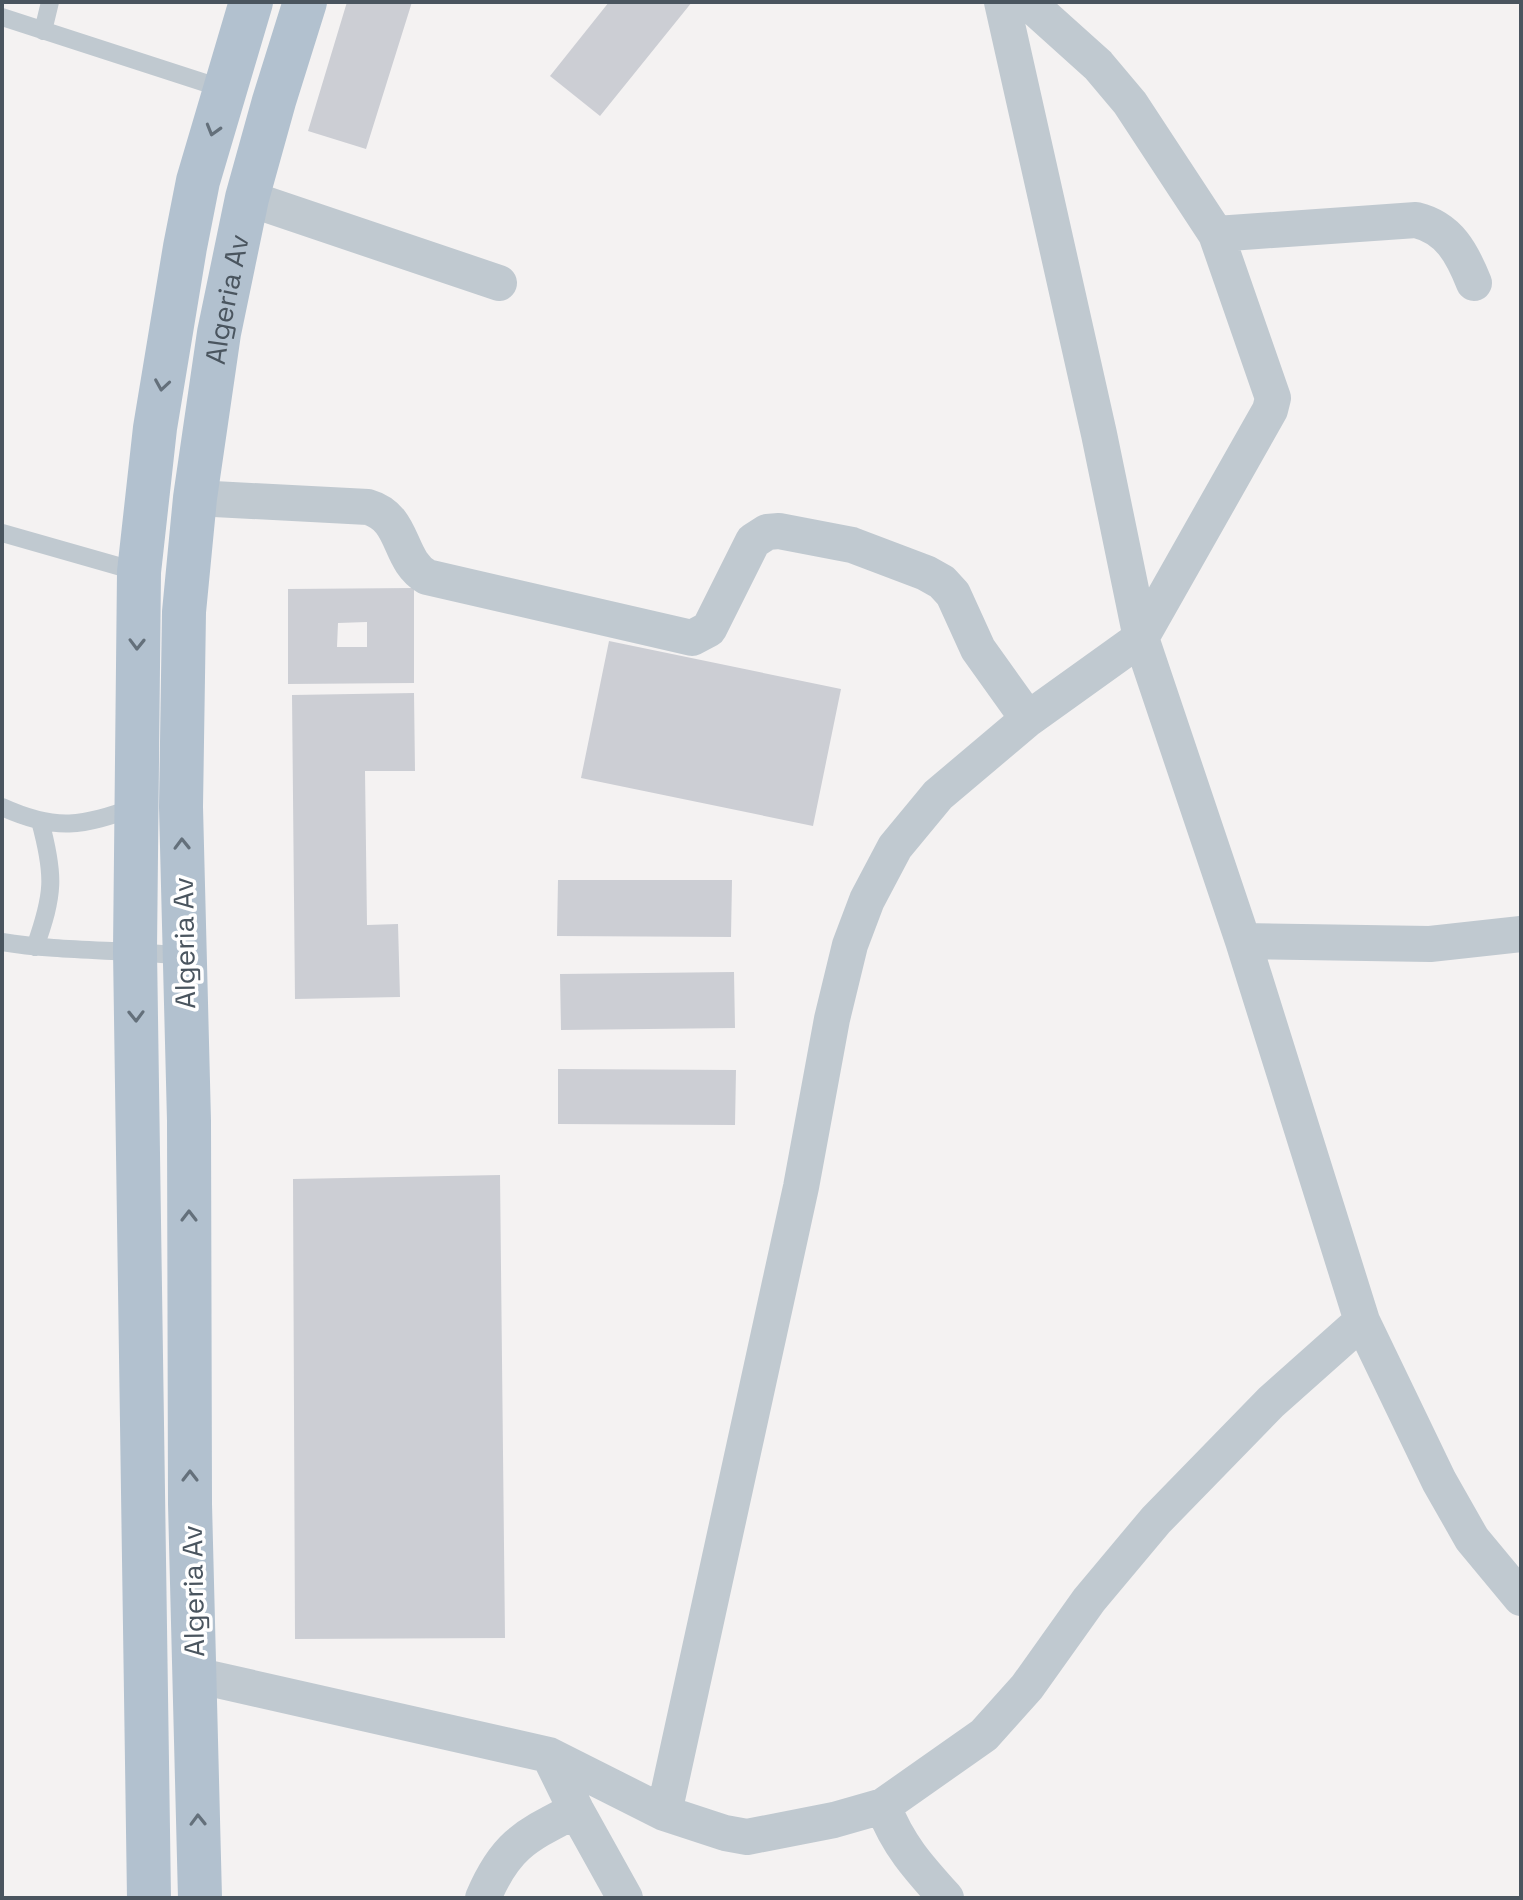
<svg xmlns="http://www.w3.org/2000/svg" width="1523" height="1900" font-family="'Space Grotesk',sans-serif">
<rect width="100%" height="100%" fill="#f4f2f2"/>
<!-- building -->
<path fill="#ccced4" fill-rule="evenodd" d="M347,2H412L366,149L308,131Z
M609,2H692L600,116L550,76Z
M414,588V683L288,684V589ZM367,622V647H337L338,623Z
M609,641L841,689L813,826L581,778Z
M414,693L415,771H365L367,925L398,924L400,997L295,999L292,695Z
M558,880H732L731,937L557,936Z
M734,972L735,1028L561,1030L560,974Z
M558,1069L736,1070L735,1125L558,1124Z
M500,1175L505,1638L295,1639L293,1179Z"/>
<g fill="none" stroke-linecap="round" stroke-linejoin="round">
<!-- service -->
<path stroke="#c0c9d0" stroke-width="18" d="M2,17L224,89
M43,31L50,2
M2,533L139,572
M2,807C57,832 82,826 136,807
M2,942C62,952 124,949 185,956
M35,947C54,894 55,876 40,821"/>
<!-- minor -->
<path stroke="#c0c9d0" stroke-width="36" d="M1002,2L1099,434L1141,638L1243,941L1362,1321L1439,1481L1472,1539L1521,1598
M247,198L499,283
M1216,234L1416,220C1449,228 1462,253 1474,283
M195,498L368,507C406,518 397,560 427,577L692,638L709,629L753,541L767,532L779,531L852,545L926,573L942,582L953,594L978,649L1028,719
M1243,941L1430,944L1521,934
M195,1675L549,1755L664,1813L725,1833L747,1837L834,1820L883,1806L984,1735L1027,1687L1089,1600L1156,1520L1271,1402L1362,1321
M549,1755L576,1810L625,1898
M883,1806C898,1845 918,1867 946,1898
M664,1813L801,1187L832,1019L850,945L867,900L895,847L938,795L1028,719L1141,638L1270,410L1273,398L1216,234L1130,103L1098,65L1028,2
M483,1898C506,1844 526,1836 576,1810"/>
<!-- primary -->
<g stroke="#b2c1cf" stroke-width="44">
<path d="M149,1898L135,950L139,572L155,428L185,247L198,181L251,2"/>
<path id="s1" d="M200,1898L190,1504L189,1121L181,807L184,612L195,498L219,333L247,198L274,101L305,2"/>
</g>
</g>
<!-- one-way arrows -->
<defs><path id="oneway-chevron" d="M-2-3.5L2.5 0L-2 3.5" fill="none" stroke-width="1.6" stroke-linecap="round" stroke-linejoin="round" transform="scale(2)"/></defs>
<g stroke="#64707b">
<use href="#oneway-chevron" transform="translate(213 130) rotate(106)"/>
<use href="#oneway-chevron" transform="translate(162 385) rotate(99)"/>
<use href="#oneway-chevron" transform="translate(137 644) rotate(91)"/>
<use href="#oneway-chevron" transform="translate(182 844) rotate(-91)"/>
<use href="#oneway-chevron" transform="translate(136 1016) rotate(89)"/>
<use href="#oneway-chevron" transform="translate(189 1216) rotate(-90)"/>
<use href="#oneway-chevron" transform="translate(190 1476) rotate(-90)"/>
<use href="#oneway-chevron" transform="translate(198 1820) rotate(-91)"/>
</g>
<g text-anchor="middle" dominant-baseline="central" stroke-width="7" stroke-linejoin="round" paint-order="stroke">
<!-- street labels -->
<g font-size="28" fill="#4a555f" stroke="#fff">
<text stroke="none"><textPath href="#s1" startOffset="1602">Algeria Av</textPath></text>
<text transform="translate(184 943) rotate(-91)">Algeria Av</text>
<text transform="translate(193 1591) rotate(-91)">Algeria Av</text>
</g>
</g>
<!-- border -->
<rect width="1523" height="1900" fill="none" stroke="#4a555f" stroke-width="8"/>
</svg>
